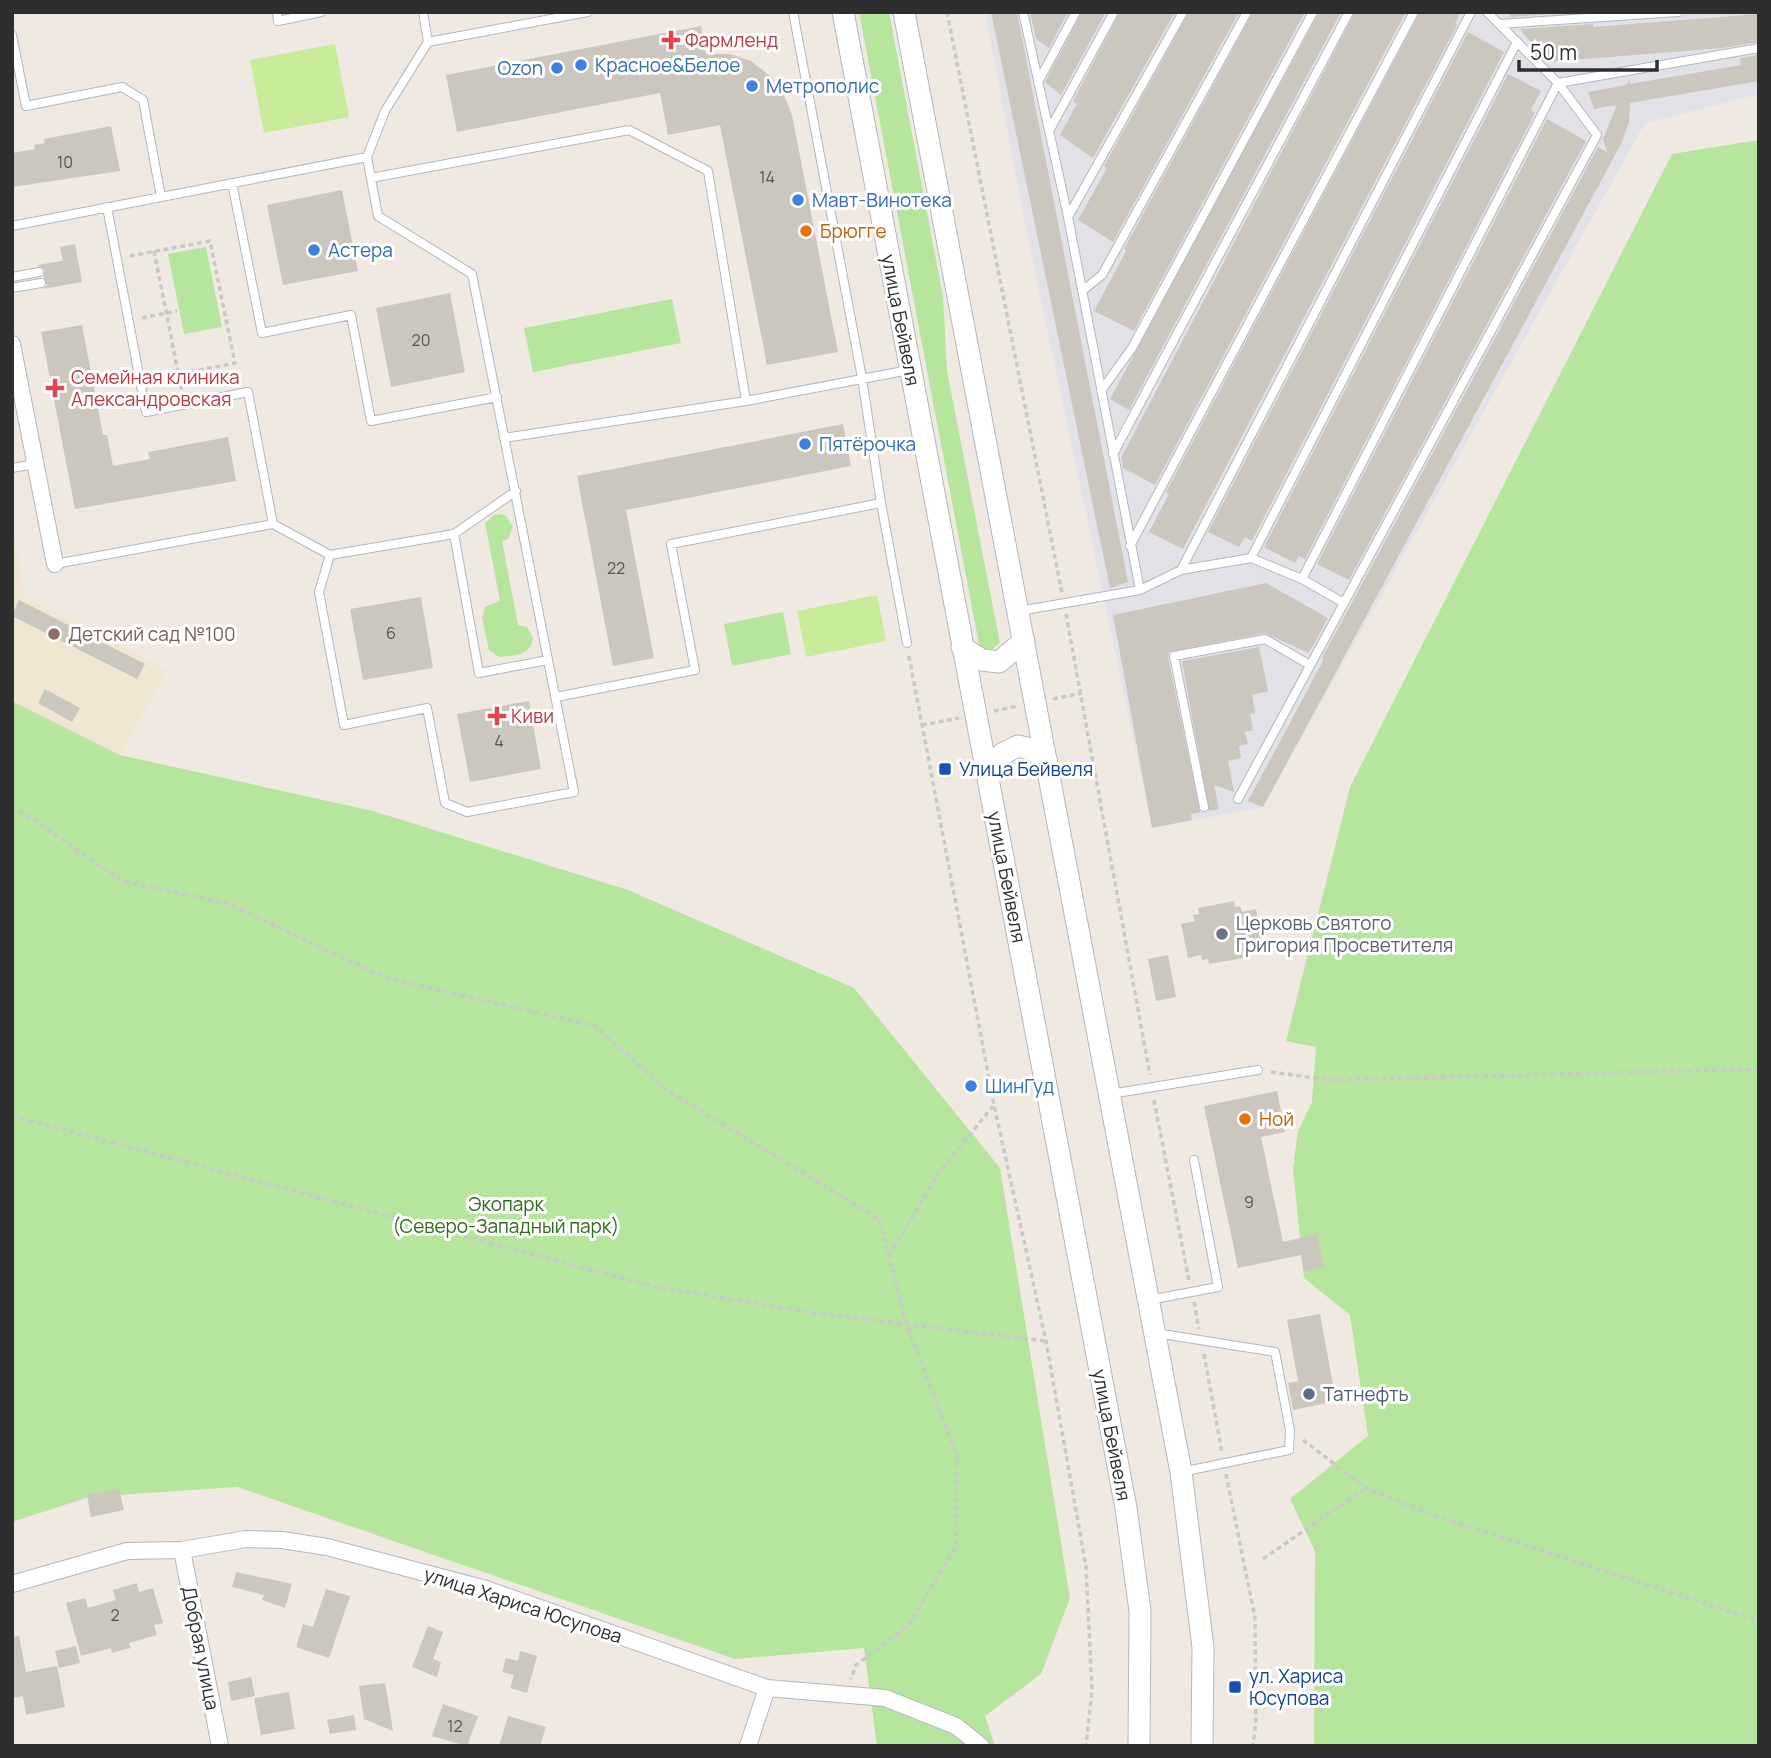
<svg xmlns="http://www.w3.org/2000/svg" width="1771" height="1758" font-family="Manrope,sans-serif">
<rect width="100%" height="100%" fill="#efe9e1"/>
<!-- industrial -->
<path fill="#e3e1e8" d="M985,12H1759V94L1645,123L1263,807L1152,828L1024,219Z"/>
<!-- education -->
<path fill="#f0e6d1" d="M12,525L25,598L167,670L120,755L12,701Z"/>
<!-- green -->
<path fill="#b6e59e" d="M859,12H889L943,297L947,371L1000,643L990,651L979,644Z
M1759,140V1746H1314L1315,1551L1290,1499L1368,1436L1350,1315L1304,1278L1293,1169L1298,1131L1312,1102L1316,1047L1286,1041L1350,787L1672,154Z
M206,247L222,327L184,334L168,254Z
M672,299L681,343L533,372L524,328Z
M500,514L506,516L513,527L508,539L502,541L518,625L527,627L533,638C531,655 514,656 499,657L489,650L482,618L485,607L500,601L485,523L494,515Z
M783,612L791,654L732,666L724,624Z
M12,701L120,755L373,811L628,890L854,988L1000,1168L1070,1598L1041,1674L985,1716L995,1746H877L864,1648L735,1659L237,1487L89,1497L12,1522Z"/>
<!-- pitch -->
<path fill="#c9ec9a" d="M335,44L349,117L264,133L250,60Z
M877,595L886,641L806,657L797,611Z"/>
<!-- building -->
<path fill="#cbc7bf" d="M991,12H1017L1128,582L1110,588Z
M1030,12H1068L1049,48L1036,39Z
M1082,12H1106L1061,95L1045,82Z
M1120,12H1175L1093,158L1060,135L1077,104L1073,101Z
M1189,12H1239L1113,242L1078,220L1107,168L1104,166Z
M1253,12H1305L1134,331L1094,311L1126,251L1124,249Z
M1319,12H1341L1129,410L1110,399Z
M1355,12H1406L1155,485L1123,468L1121,458Z
M1420,12H1460L1455,24L1457,25L1183,549L1149,532L1169,494L1166,492Z
M1507,12H1576L1511,17Z
M1759,14V42L1723,48L1546,62L1520,29L1593,24V27Z
M701,26L706,54H730L751,61L770,76L783,93L792,115L838,352L767,365L720,125L668,135L660,93L457,132L446,75Z
M1468,32L1504,52L1252,541L1245,537L1239,547L1208,532Z
M1759,55V81L1630,103L1629,122L1621,144L1263,807L1248,801L1324,659L1322,658L1598,147L1607,152L1603,139L1617,105L1594,109L1588,92L1627,85L1630,78V84L1741,65L1740,58Z
M1508,74L1541,91L1531,110L1535,113L1305,559L1299,556L1295,563L1264,547Z
M1547,119L1586,141L1349,580L1317,564Z
M111,126L120,171L12,187V153L35,149L34,145L45,143L44,139Z
M342,190L358,271L283,285L267,205Z
M75,244L82,282L43,289L47,285L43,277L45,270L37,265L63,261L60,247Z
M450,293L465,372L391,387L376,308Z
M82,325L103,435H107L113,466L150,459L148,452L228,437L236,481L75,509L41,332Z
M843,424L851,466L626,510L654,658L613,666L577,476Z
M1266,583L1328,618L1309,653L1265,633L1169,652L1168,657L1200,812L1191,814L1192,820L1152,828L1113,615Z
M421,597L433,668L363,680L350,609Z
M19,600L145,664L137,679L12,616Z
M1259,647L1268,691L1252,695L1255,713L1250,714L1253,730L1245,732L1248,744L1239,746L1241,758L1228,761L1234,792L1214,785L1219,809L1209,811L1182,661Z
M45,689L80,708L72,722L38,703Z
M529,701L541,769L470,782L457,714Z
M1234,901L1235,907L1240,906L1242,912L1256,909L1263,944L1248,947L1249,952L1242,953L1243,958L1209,964L1208,959L1202,960L1201,955L1188,958L1181,924L1195,921L1193,915L1199,914L1198,908Z
M1168,955L1176,997L1156,1001L1148,959Z
M1277,1091L1285,1132L1261,1137L1283,1242L1317,1234L1324,1267L1304,1271L1301,1255L1238,1268L1204,1106Z
M1320,1314L1336,1401L1293,1410L1288,1383L1298,1381L1287,1320Z
M119,1489L124,1510L91,1517L87,1495Z
M236,1572L292,1584L285,1608L262,1600L264,1595L232,1587Z
M137,1583L139,1592L153,1588L163,1623L154,1625L157,1635L129,1643L131,1648L122,1650L112,1653L111,1648L81,1656L66,1603L85,1598L88,1608L116,1600L113,1590Z
M326,1589L350,1596L329,1658L296,1647L303,1624L313,1627Z
M428,1626L443,1632L433,1659L441,1662L437,1677L412,1667Z
M19,1636L26,1672L57,1666L65,1707L26,1715L23,1696L12,1698V1637Z
M76,1646L80,1663L59,1668L55,1651Z
M520,1651L537,1656L527,1693L510,1688L514,1675L502,1672L506,1658L518,1661Z
M251,1677L255,1696L231,1701L228,1682Z
M385,1683L388,1700L393,1731L364,1719L359,1686Z
M289,1692L295,1729L261,1735L254,1698Z
M443,1704L478,1716L467,1746L432,1736Z
M354,1715L356,1730L330,1734L327,1720Z
M508,1716L546,1727L540,1746H499Z"/>
<g fill="none" stroke-linecap="round" stroke-linejoin="round">
<!-- service casing -->
<g stroke="#b4b7c1" stroke-width="10">
<path id="service" d="M277,12L278,21L321,12
M793,12L862,378L881,503L907,643
M1023,12L1068,217L1140,590
M1499,24L1678,12
M12,35L26,106L122,87L143,100L161,197
M428,42L588,12
M1038,82L1076,12
M1049,131L1114,12
M371,178L629,130L708,171L746,401
M232,183L262,333L351,315L371,421L497,397
M107,207L146,412L248,392L273,524
M1068,217L1183,12
M12,226L367,157
M12,277L39,272
M12,288L41,283
M1082,291L1102,275L1247,12
M1101,391L1132,348L1313,12
M504,438L746,401L909,370
M1113,454L1349,12
M12,468L35,464
M516,491L454,534L479,673L548,660
M1130,546L1414,12
M330,555L454,534
M1251,558L1517,42
M55,564L273,524L330,555L319,592L344,725L427,708L445,803L467,812L574,792L472,274L378,216L367,157L385,111L428,42L423,12
M1181,570L1471,12
M1302,579L1558,83L1759,48
M1019,611L1140,590L1181,570L1251,558L1302,579L1344,603
M556,697L695,670L671,544L881,503
M1238,799L1597,135L1558,83L1487,12
M1204,807L1174,656L1265,639L1310,665
M1110,1094L1258,1070
M1149,1300L1218,1287L1194,1160
M1156,1333L1275,1352L1290,1430L1289,1450L1181,1472"/>
</g>
<!-- minor casing -->
<g stroke="#b4b7c1" stroke-width="18">
<path id="minor" d="M12,344L55,564
M182,1550L220,1746
M12,1584L127,1551L182,1550L246,1539L282,1540L327,1547L486,1589L767,1688L885,1698L956,1726L981,1746
M748,1746L767,1688"/>
</g>
<!-- secondary casing -->
<g stroke="#b4b7c1" stroke-width="23">
<path id="secondary" d="M843,12L1126,1508L1140,1611L1139,1746
M904,12L1181,1472L1203,1647L1202,1746
M962,647L982,660L999,662L1024,641
M987,774L1002,754L1018,746L1034,750L1047,762"/>
</g>
<!-- path -->
<path stroke="#c9c9c9" stroke-width="3.5" stroke-dasharray="5 3.5" stroke-linecap="butt" d="M947,12L1062,593
M154,251L182,392
M130,256L210,241L235,363L179,374
M142,318L177,311
M1066,614L1150,1075
M909,656L994,1105L1046,1341L1086,1567L1092,1690L1086,1746
M1053,699L1082,693
M994,711L1018,706
M922,725L959,718
M12,805L122,881L226,903L387,978L595,1026L667,1090L879,1219L906,1322L957,1456L956,1546L909,1625L856,1665L851,1679
M1271,1072L1330,1080L1759,1069
M1154,1100L1189,1281
M12,1116L656,1287L821,1314L1046,1341
M889,1256L938,1174L993,1106
M1194,1302L1199,1329
M1204,1354L1222,1453
M1303,1440L1366,1488L1436,1516L1759,1621
M1226,1474L1255,1618L1256,1720L1253,1746
M1263,1559L1366,1488"/>
<!-- service -->
<use href="#service" stroke="#fff" stroke-width="8"/>
<!-- minor -->
<use href="#minor" stroke="#fff" stroke-width="16"/>
<!-- secondary -->
<use href="#secondary" stroke="#fff" stroke-width="21"/>
</g>
<!-- markers -->
<g fill="#e0444e" stroke="#fff" stroke-width="2.5">
<path d="M667.5 29.5h7v7h7v7h-7v7h-7v-7h-7v-7h7z"/>
<path d="M51.5 377.5h7v7h7v7h-7v7h-7v-7h-7v-7h7z"/>
<path d="M493.5 705.5h7v7h7v7h-7v7h-7v-7h-7v-7h7z"/>
</g>
<g fill="#3f7fe0" stroke="#fff" stroke-width="2.5">
<circle cx="581" cy="65" r="7"/>
<circle cx="557" cy="68" r="7"/>
<circle cx="752" cy="86" r="7"/>
<circle cx="798" cy="200" r="7"/>
<circle cx="314" cy="250" r="7"/>
<circle cx="805" cy="444" r="7"/>
<circle cx="971" cy="1086" r="7"/>
</g>
<g fill="#e8710a" stroke="#fff" stroke-width="2.5">
<circle cx="806" cy="231" r="7"/>
<circle cx="1245" cy="1119" r="7"/>
</g>
<circle fill="#8d6e63" stroke="#fff" stroke-width="2.5" cx="54" cy="634" r="7"/>
<g fill="#1a4fb4" stroke="#fff" stroke-width="2.5">
<rect x="938" y="762" width="14" height="14" rx="3.5"/>
<rect x="1228" y="1680" width="14" height="14" rx="3.5"/>
</g>
<circle fill="#6b7280" stroke="#fff" stroke-width="2.5" cx="1222" cy="934" r="7"/>
<circle fill="#5c6f8a" stroke="#fff" stroke-width="2.5" cx="1309" cy="1394" r="7"/>
<g text-anchor="middle" dominant-baseline="central" stroke-width="6" stroke-linejoin="round" paint-order="stroke">
<!-- number labels -->
<g font-size="16" fill="#555452">
<text x="65" y="162">10</text>
<text x="767" y="177">14</text>
<text x="421" y="340">20</text>
<text x="616" y="568">22</text>
<text x="391" y="633">6</text>
<text x="499" y="741">4</text>
<text x="1249" y="1202">9</text>
<text x="115" y="1615">2</text>
<text x="455" y="1726">12</text>
</g>
<!-- health labels -->
<g font-size="19" fill="#be3a42" stroke="#fff" text-anchor="start">
<text x="685" y="40">Фармленд</text>
<text x="71" y="377">Семейная клиника<tspan x="71" dy="22">Александровская</tspan></text>
<text x="511" y="716">Киви</text>
</g>
<!-- shop labels -->
<g font-size="19" fill="#366cbe" stroke="#fff" text-anchor="start">
<text x="595" y="65">Красное&amp;Белое</text>
<text x="543" y="68" text-anchor="end">Ozon</text>
<text x="766" y="86">Метрополис</text>
<text x="812" y="200">Мавт-Винотека</text>
<text x="328" y="250">Астера</text>
<text x="819" y="444">Пятёрочка</text>
<text x="985" y="1086">ШинГуд</text>
</g>
<!-- food labels -->
<g font-size="19" fill="#c56008" stroke="#fff" text-anchor="start">
<text x="820" y="231">Брюгге</text>
<text x="1259" y="1119">Ной</text>
</g>
<!-- street labels -->
<g font-size="19" fill="#2e2e2e" stroke="#fff">
<text transform="translate(901 320) rotate(79)">улица Бейвеля</text>
<text transform="translate(1007 877) rotate(79)">улица Бейвеля</text>
<text transform="translate(1112 1435) rotate(79)">улица Бейвеля</text>
<text transform="translate(523 1605) rotate(18)">улица Хариса Юсупова</text>
<text transform="translate(201 1648) rotate(79)">Добрая улица</text>
</g>
<!-- education labels -->
<g font-size="19" fill="#785e54" stroke="#fff" text-anchor="start">
<text x="68" y="634">Детский сад №100</text>
</g>
<!-- transit labels -->
<g font-size="19" fill="#164399" stroke="#fff" text-anchor="start">
<text x="959" y="769">Улица Бейвеля</text>
<text x="1249" y="1676">ул. Хариса<tspan x="1249" dy="22">Юсупова</tspan></text>
</g>
<!-- worship labels -->
<g font-size="19" fill="#5b616d" stroke="#fff" text-anchor="start">
<text x="1236" y="923">Церковь Святого<tspan x="1236" dy="22">Григория Просветителя</tspan></text>
</g>
<!-- park labels -->
<g font-size="19" fill="#2c6e1b" stroke="#fff">
<text x="506" y="1204">Экопарк<tspan x="506" dy="22">(Северо-Западный парк)</tspan></text>
</g>
<!-- service labels -->
<g font-size="19" fill="#4e5e75" stroke="#fff" text-anchor="start">
<text x="1323" y="1394">Татнефть</text>
</g>
</g>
<!-- border -->
<rect width="1771" height="1758" fill="none" stroke="#2e2e2e" stroke-width="28"/>
<!-- scale -->
<path d="M1519 60v10h138v-10" fill="none" stroke="#2e2e2e" stroke-width="3.5"/>
<text x="1530" y="60" font-size="21" fill="#2e2e2e" stroke="#ffffff" stroke-width="5" paint-order="stroke">50 m</text>
</svg>
